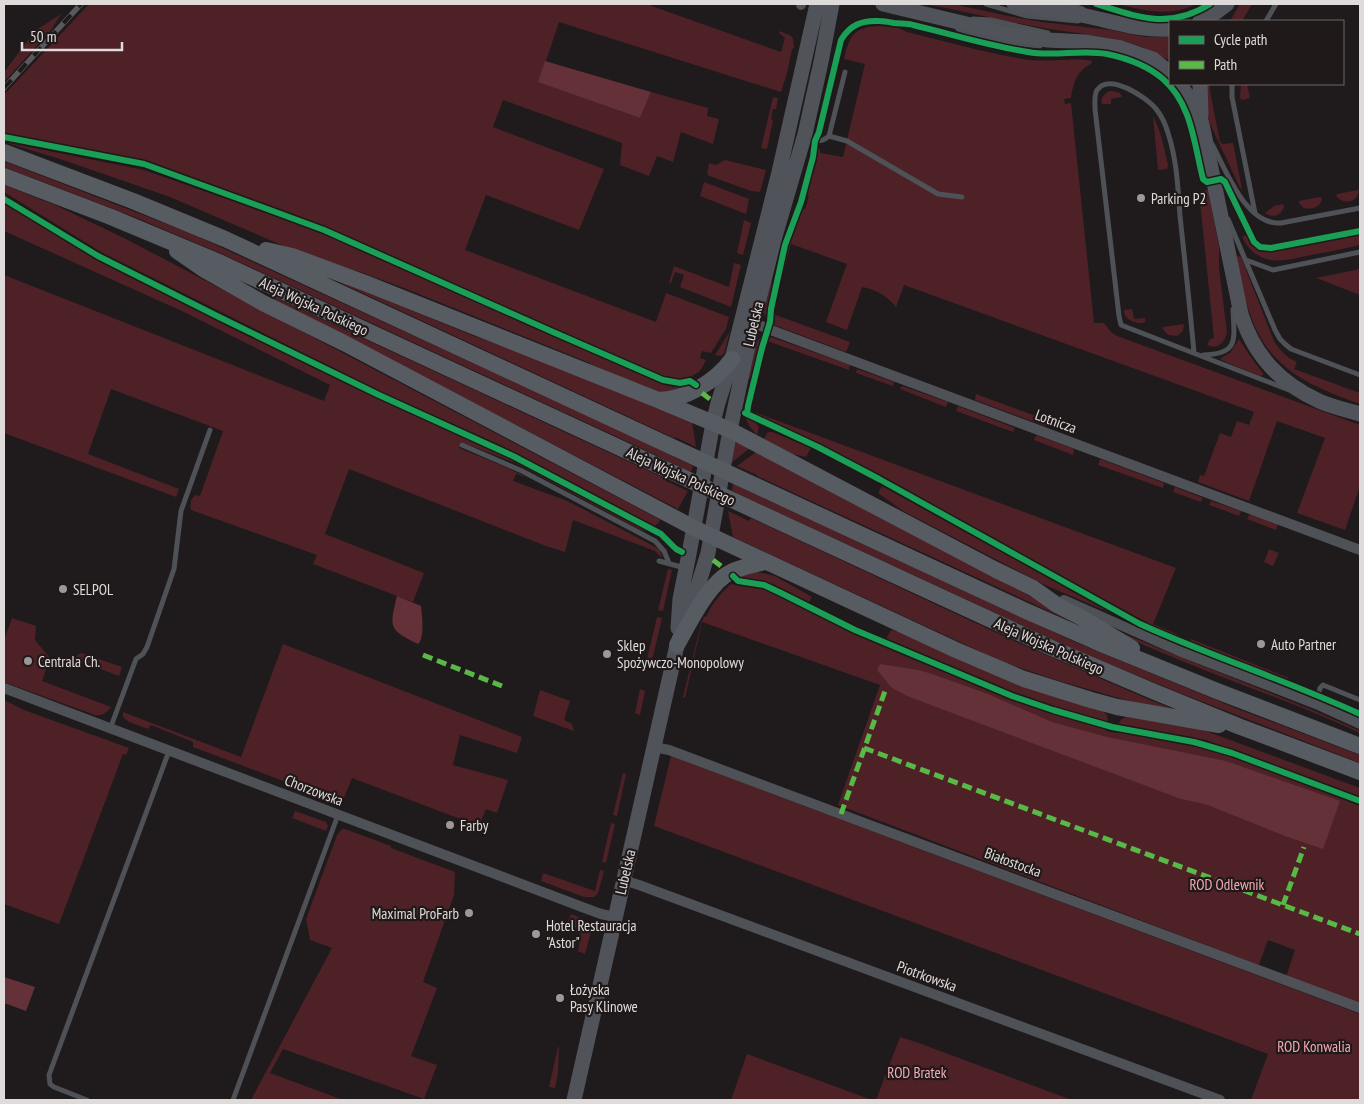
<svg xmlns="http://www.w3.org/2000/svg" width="1364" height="1104" font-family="'PT Sans Narrow',sans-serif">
<rect width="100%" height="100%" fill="#1f1a1b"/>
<!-- green -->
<path fill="#4e2127" d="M89,4H646L781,52L785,38L779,33L780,31L791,36L793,39L794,48L792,49L787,73L781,92L559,22L539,82L640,118L651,92L708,108L707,116L719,119L713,144L681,132L673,162L657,156L649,176L620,165L622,143L503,100L493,127L604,169L579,230L486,195L465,250L656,322L666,293L729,317L726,329L711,353L702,351L700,358L706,360C704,364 701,371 697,373C684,382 671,379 657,374L380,251L293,214L177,173L140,161L4,133V95Z
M923,4H953L1008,16L1042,22L1111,30L1146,37H1170V60C1160,57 1150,49 1139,46C1110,36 1080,34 1050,29C1007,22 965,11 923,4Z
M1119,4H1196C1171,17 1144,11 1119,4Z
M1240,4H1252L1242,21H1230Z
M61,14L52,29L4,82V72L36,30Z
M881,26L898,28L907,32C948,42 989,54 1030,60C1050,62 1074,57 1092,61L1091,64C1077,70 1073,84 1071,98L1064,99L1065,104L1071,103L1094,323H1104L1111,332L1117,336L1360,425V486L1345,530L1297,513L1325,438L1277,421L1249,501L1198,482L1200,475L1204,476L1220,433L1231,437L1237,421L1249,425L1254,412L904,285L896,307C887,296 875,289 862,287L847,330L826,322L847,264L791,244L783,273L782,272L793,232L802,209H805L809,196L806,195L817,160V148L820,149V153L843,157L865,64L844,59C850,34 854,27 881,26Z
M1205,84H1210V91L1220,142L1222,144L1233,143L1242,189L1240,188L1212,128L1208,118Z
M1241,84H1247L1250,98L1242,100L1240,98Z
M1109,91H1113L1120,93L1122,97L1111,99V104H1102C1100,98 1104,95 1109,91Z
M773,97L778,98L776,109H773L771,119L773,120L767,149L761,148Z
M1153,116C1161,131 1164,148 1168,165L1167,169L1158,170Z
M4,142L144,170L312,229L657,382L673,387L687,385L685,389L660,392L652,390L590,364V363L404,288L360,272L307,256L170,197L60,159Z
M725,160L766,170L760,192L751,191L707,175L709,163L716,165Z
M4,161L192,234L643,441L693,466L691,472L641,448L222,254L137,218L4,167Z
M704,182L749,199L746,214L700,196Z
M4,185L55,205L126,239L659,519L660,521L655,526L498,444L379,391L101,252L4,192Z
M1208,190L1219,246V268L1227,333C1224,343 1218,350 1207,345L1210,339L1214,338L1199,192Z
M1358,190L1359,191C1356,203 1344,205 1336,196L1337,194Z
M1320,197L1322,198C1321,207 1312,210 1304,208L1299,203V201Z
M4,202L96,260L219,322L334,378L516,461L649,532L641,530L516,463L461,442L459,448L503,466L526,477L516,474L513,481L565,500L579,507L648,543L660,550L662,558L655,551L573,520L565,552L546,546L349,469L325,534L424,573L413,602L313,564L317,555L191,510C190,505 190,498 196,495L200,496L223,431L111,389L88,454L179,489L176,497L4,433V275L324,401L330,385L184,312L4,231Z
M1283,204L1284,206C1282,215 1273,219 1265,213L1274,206Z
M744,220L751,223L743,255L737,253Z
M1360,233V245C1342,249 1324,253 1306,256C1295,258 1283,262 1271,260C1257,258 1248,249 1242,237L1247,235C1253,249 1260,250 1275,250Z
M1237,256L1241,257L1274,341C1280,350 1286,357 1297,362L1294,369L1360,393V404C1302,383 1263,365 1246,301C1242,287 1237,271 1237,256Z
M734,263L741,265L731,307L680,287L684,275L675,272L671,283H669L674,266L729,287Z
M1360,269V295L1316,278Z
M315,271L474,336L505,347L692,422L696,447L675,437L674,438Z
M774,281L766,313L767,320L764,312L771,282Z
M276,298L666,479V481L688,491L678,509L274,300Z
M1132,309L1134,319L1145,318V322L1143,323C1135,324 1123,319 1124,310Z
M773,314L850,342L846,352L774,325L775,321Z
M1184,324L1183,331L1177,336L1168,335L1162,328L1163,327Z
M730,331L724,354L720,356L715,355Z
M763,337L760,341L751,382L749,378L756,344L758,340Z
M771,337L850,365L849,370L767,341Z
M1239,339L1255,363L1263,373V375L1260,376L1221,360V358L1230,353Z
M857,369L894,382L893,386L856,373Z
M902,386L948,402L946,407L900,389Z
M976,394L1047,420L1045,426L975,400Z
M958,406L1015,428L1013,432L956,411Z
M751,411L1176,568L1153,624L1177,634L1175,637L1146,624L1147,622L1137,617L1136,619L969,525L818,443L751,412Z
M745,417L756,423L759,427L757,435L750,427Z
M769,432H772L811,448L806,457L792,454L764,439L767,433Z
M1036,435L1074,449L1073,455L1034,440Z
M737,442L750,448L731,463L735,443Z
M756,452L888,521L1075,620L1081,626L757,476V475L737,466Z
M1100,459L1164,483L1163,488L1098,465Z
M733,484L1075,642L1238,709L1360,755V763L1185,695L1078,651L732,491Z
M882,486L1113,614L1043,584L903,511L878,493Z
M1175,487L1203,498L1201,502L1173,492Z
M1211,501L1241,511L1239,516L1209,505Z
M728,511L749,521L751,518L1012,640L1150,700L1176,710L1161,709L1122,699L1053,679L1003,662L733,537Z
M1250,514L1278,524L1276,530L1247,519Z
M1269,549L1279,553L1273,566L1264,562Z
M668,569L672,570L663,611L658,610Z
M757,572L775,576L812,597L809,602L773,584L762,581L741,578L739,576Z
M731,584L767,590L780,595L852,633L956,677L1012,699L1055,714L1106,729V731L1116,733L1117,731L1197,745L1215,750L1360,806V1003L1286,977L1295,950L1268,940L1259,965L838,805L880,685L702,622L685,698L683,697L701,624L704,616L706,617C712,604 720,594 731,584Z
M657,617L662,618L652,661L647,659Z
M12,618L36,626L35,640L50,658L42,681L111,707C107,713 102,716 95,715L4,682V640Z
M1113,629C1195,665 1279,694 1360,731V733C1294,702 1225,680 1158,651C1142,645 1128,637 1113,630Z
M891,630L900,632L1101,709L1107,715L1108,722C1074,712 1039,703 1006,690C966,675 926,657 886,639Z
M1191,639L1289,678L1286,680L1191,643Z
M283,644L522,737L517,753L460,735L453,765L508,780L497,813L486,809L479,826L352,778L344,798L331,794L330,797L318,794L193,747V742L151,725L148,729L129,722L123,717V712L241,757Z
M81,653L122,667L119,676L74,659L79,654Z
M640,689L645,691L640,715L635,713Z
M540,690L570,701L564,720L572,724L574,731L533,716Z
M4,700L24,710L129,748L126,755L123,754L59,924L4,904Z
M1126,717L1194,728L1206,731L1360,788V797L1206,740L1118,724L1122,719Z
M671,756L1360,1014V1100H1251L1268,1054L654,826Z
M623,773L626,774L617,816L613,815Z
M295,811L326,822L328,826L326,831L292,818Z
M611,823L615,824L606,863L602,862Z
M342,829H345L391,846V848L455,872L454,895L423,982L437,988L411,1056L437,1065L424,1099L283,1049L270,1073L343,1100H251L332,948L310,940L306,919L337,835Z
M600,870L604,871L598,893L594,897H584L541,881L543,873L595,891Z
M571,914C598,924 591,930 585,954L578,951L581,934L565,928Z
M900,1037L916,1042L1072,1100H876Z
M558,1047H559L558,1073L555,1088L549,1087Z
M747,1054L872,1100H731Z"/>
<!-- forest -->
<path fill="#643138" d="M545,61L651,92L640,118L538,82Z
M397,596L421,606C422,616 425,637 418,644C389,630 389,628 397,596Z
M880,664L918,670L929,673L988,694L1052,722L1107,737L1226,761L1340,801L1323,849L1285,836L1205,804L1181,799L907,696L892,688L877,670Z
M4,977L35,987L26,1011L4,1003Z"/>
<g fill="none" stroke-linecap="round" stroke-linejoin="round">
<!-- lane -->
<path stroke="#4e5257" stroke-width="5" d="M986,4L1027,16L1078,21
M1068,4L1083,9
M973,19L991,20L1048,33
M1266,21L1276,4
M958,29C984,40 1012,44 1040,46
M1232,84V97L1255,213
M829,136L847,141L938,194L962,197
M804,140C813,141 822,143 829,136L845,72
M1212,144C1226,170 1246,226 1281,223L1360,208
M1228,219L1275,330L1280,339L1285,344L1291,349L1360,375
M1246,260L1273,270L1360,252
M1194,353C1190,308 1185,262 1180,216C1178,189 1177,160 1168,133C1166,126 1162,116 1156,109C1147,98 1110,72 1097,90C1094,95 1095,103 1095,109L1119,316L1121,325L1289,390
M1203,355C1240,354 1234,339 1233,309
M462,445L522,471L655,541L664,551L669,563
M659,561L685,568
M1316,704L1320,688L1323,685L1360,700
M110,729L136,659L143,654L147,647L174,569L181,511L210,430
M87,1100L54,1087L50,1084L49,1075L169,751
M233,1100L338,815"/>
<!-- street -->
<path stroke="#4e5257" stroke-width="10" d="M801,5V4
M748,320L768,329L1360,550
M1064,600L1179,651L1316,704L1360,724
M4,688L582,907L601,914L615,917
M654,747L669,750L1360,1008
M623,880L639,885L1220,1100"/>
<!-- secondary -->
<path stroke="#50545a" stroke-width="15" d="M883,4L1008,34L1048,40L1085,42L1121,48L1153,59L1170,73
M1014,4C1038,8 1062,11 1086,16C1114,22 1141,31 1170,29
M1200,21L1215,13L1227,4
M1179,84L1193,103L1202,124L1241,314C1254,356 1280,383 1319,401C1332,407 1347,410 1360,414
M1200,84L1201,115
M678,628L680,599L689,554L713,423L718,403L732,359L779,172L817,4
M574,1100L677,645L693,602L708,553L730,430L753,323L776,233L805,134L821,62L832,4"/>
<!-- primary -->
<path stroke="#575c63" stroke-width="16" d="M4,152L133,201L225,239L694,457L1026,611L1099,643L1217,691L1360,746
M4,176L111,217L221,263L963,607L1054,649L1155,692L1238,726L1360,772
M266,250L292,256L365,283L658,400L730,430L996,570L1033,588L1057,605L1084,619L1132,648
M177,251L203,269L263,303L344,343L694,528L956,650L1024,679L1091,700L1117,707L1219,725
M658,400C686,400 716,381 732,359
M677,645C689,624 709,582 731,572C741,567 754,565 765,562"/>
<!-- rail casing -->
<g stroke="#59595c" stroke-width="5.5">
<path id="rail" d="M4,88L81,4"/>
</g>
<!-- rail -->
<use href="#rail" stroke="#20191a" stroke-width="4" stroke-dasharray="11" stroke-linecap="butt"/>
<!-- quiet -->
<path stroke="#58b947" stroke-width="5" stroke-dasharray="10 5" stroke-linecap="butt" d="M801,5V4
M702,393L711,400
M713,560L725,569
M423,655L502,686
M864,748L1360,934
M841,814L885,691
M1283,905L1304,847"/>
<!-- cycleway casing -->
<g stroke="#20191a" stroke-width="9">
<path id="cycleway" d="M1096,4C1138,17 1169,30 1210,4
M4,137L144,164L270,210L324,230L553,332L663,380L680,383L690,381L696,385
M4,199L98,256L219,317L379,395L513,456L661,534L676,549L682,552
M745,413L818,447L879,479L1140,624C1213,657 1288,681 1360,714
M747,414L748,406L762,348L770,322L771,309L785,245L801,202L813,157L815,141L819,132L841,40C850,25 862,20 879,21C884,21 889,22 894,23C900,24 907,23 913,25C951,34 989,46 1028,52C1054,57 1081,49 1107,54C1126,58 1148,66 1163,79C1192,104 1194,144 1203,179L1207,182L1221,179L1225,182L1254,242L1260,247L1271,248L1360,231
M733,576L738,581L764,585L781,593L855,630L1012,696L1053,710L1112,727L1194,742L1232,753L1360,801"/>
</g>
<!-- cycleway -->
<use href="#cycleway" stroke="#1a9f57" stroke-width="6"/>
</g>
<!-- markers -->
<g fill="#9c9798" stroke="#20191a" stroke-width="2">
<circle cx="1141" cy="198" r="5"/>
<circle cx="63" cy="589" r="5"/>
<circle cx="1261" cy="644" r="5"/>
<circle cx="607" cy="654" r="5"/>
<circle cx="28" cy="661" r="5"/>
<circle cx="450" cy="825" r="5"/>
<circle cx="469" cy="913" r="5"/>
<circle cx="536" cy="934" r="5"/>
<circle cx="560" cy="998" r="5"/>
</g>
<g text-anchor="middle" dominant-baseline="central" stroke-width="4.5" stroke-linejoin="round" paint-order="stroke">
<!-- poi labels -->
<g font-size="15" fill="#e0dbdb" stroke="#20191a" text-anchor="start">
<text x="1151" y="198">Parking P2</text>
<text x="73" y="589">SELPOL</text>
<text x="1271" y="644">Auto Partner</text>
<text x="617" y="645">Sklep<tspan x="617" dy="17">Spożywczo-Monopolowy</tspan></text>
<text x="38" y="661">Centrala Ch.</text>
<text x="460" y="825">Farby</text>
<text x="459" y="913" text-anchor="end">Maximal ProFarb</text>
<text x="546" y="925">Hotel Restauracja<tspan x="546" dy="17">"Astor"</tspan></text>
<text x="570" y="989">Łożyska<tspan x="570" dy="17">Pasy Klinowe</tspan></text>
</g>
<!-- street labels -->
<g font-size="15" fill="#e0dbdb" stroke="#20191a">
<text transform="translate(314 306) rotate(25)">Aleja Wojska Polskiego</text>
<text transform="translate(753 324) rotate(-77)">Lubelska</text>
<text transform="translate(1056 421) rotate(20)">Lotnicza</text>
<text transform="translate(681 476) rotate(25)">Aleja Wojska Polskiego</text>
<text transform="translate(1049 646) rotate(24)">Aleja Wojska Polskiego</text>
<text transform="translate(314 790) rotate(21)">Chorzowska</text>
<text transform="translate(1013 862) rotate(20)">Białostocka</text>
<text transform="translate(625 872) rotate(-77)">Lubelska</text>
<text transform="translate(927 976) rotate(20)">Piotrkowska</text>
</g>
<!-- park labels -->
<g font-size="15" fill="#f6aab1" stroke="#20191a">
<text x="1227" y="884">ROD Odlewnik</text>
<text x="1314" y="1046">ROD Konwalia</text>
<text x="917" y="1072">ROD Bratek</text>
</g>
</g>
<!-- border -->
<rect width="1364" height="1104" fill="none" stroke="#e0dbdb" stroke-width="10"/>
<!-- legend -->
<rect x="1169" y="20" width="175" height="65" fill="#20191a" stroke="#6d6767"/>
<rect x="1179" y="36" width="25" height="8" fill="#1a9f57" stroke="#6d6767"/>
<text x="1214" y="45" font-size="15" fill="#e0dbdb">Cycle path</text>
<rect x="1179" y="61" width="25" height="8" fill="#58b947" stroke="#6d6767"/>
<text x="1214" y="70" font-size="15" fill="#e0dbdb">Path</text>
<!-- scale -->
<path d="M22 42v8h100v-8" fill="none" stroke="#e0dbdb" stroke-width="2.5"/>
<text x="30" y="42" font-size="15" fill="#e0dbdb" stroke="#20191a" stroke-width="4" paint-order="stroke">50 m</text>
</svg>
